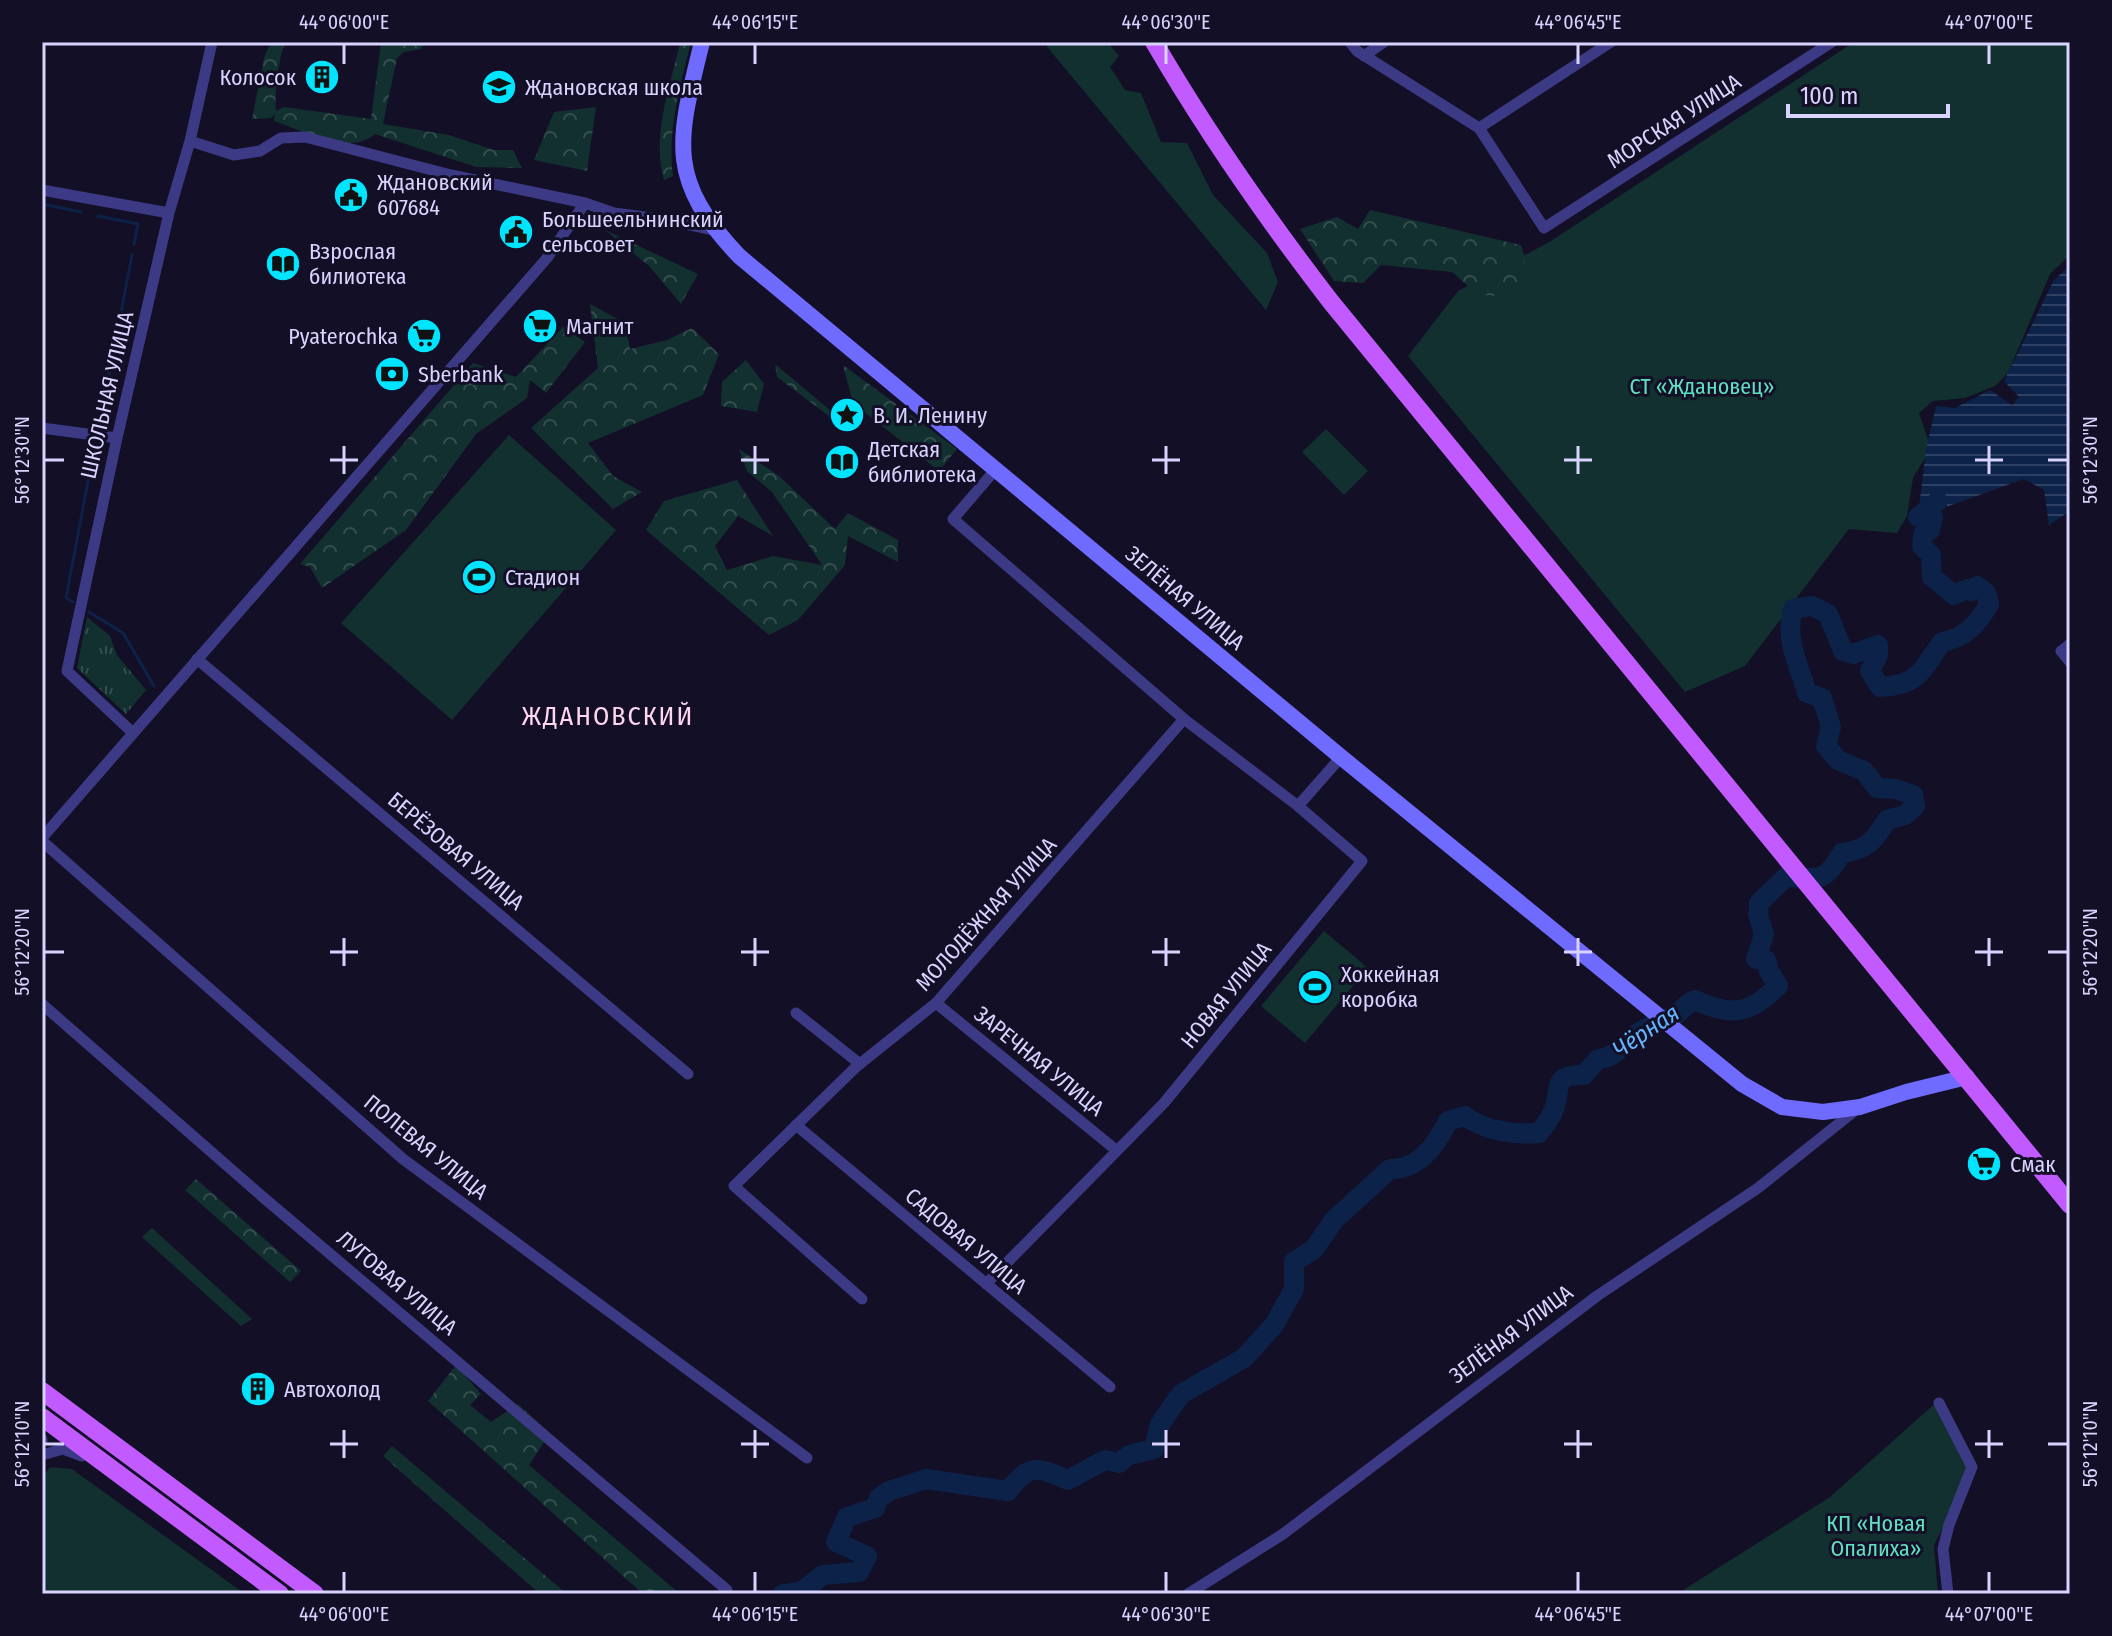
<svg xmlns="http://www.w3.org/2000/svg" width="2112" height="1636" font-family="'Fira Sans Condensed',sans-serif">
<defs>
<pattern id="forest-crowns" width="20" height="18" patternUnits="userSpaceOnUse" patternTransform="scale(2)"><rect width="20" height="18" fill="#12302f"/><path d="M2 6a3 3 0 1 1 6 0M12 15a3 3 0 1 1 6 0" fill="none" stroke="#344d4e"/></pattern>
<pattern id="park-tufts" width="24" height="20" patternUnits="userSpaceOnUse" patternTransform="scale(2)"><rect width="24" height="20" fill="#12302f"/><path d="M3 7l-1-3M5 7V3M7 7l1-3M15 17l-1-3M17 17v-4M19 17l1-3" fill="none" stroke="#344d4e"/></pattern>
<pattern id="water-rules" width="6" height="5" patternUnits="userSpaceOnUse" patternTransform="scale(2)"><rect width="6" height="5" fill="#0c2248"/><path d="M0 2.5h6" fill="none" stroke="#2f4163"/></pattern>
</defs>
<rect width="100%" height="100%" fill="#130f26"/>
<!-- green -->
<path fill="#12302f" d="M1043,42H1107L1119,56L1110,67L1125,90L1141,93L1161,142L1187,143L1213,195L1267,253L1278,282L1266,310Z
M1854,42H2070V255L2050,274L2008,373L1995,386L1965,398L1933,401L1919,413L1931,448L1913,478L1907,516L1897,533L1849,529L1745,666L1685,692L1408,356L1458,291L1551,241Z
M1326,429L1368,471L1344,495L1302,452Z
M509,435L616,530L452,720L341,623Z
M1324,931L1368,968L1305,1043L1261,1006Z
M1939,1400L1975,1467L1934,1545L1938,1594H1677L1830,1497Z
M50,1467L72,1469L245,1594H42V1478Z"/>
<!-- forest -->
<path fill="url(#forest-crowns)" d="M271,42H286C279,53 274,97 276,111L284,107L371,119L381,42H424L421,49L404,52L397,58L383,124L449,135L494,150H513L522,168L476,167L375,134C349,157 302,130 274,121L275,114L271,118L252,119L264,58Z
M680,42H691C680,86 667,131 673,176L664,180C651,136 671,85 680,42Z
M596,107L587,171L534,160L554,112Z
M1370,210L1521,245L1525,258L1518,283L1493,296L1477,294L1452,272L1381,265L1363,283L1334,281L1300,229L1337,217L1358,229Z
M605,230L698,274L681,304L649,266Z
M590,304L625,323L630,349L667,340L692,328L719,354L703,395L588,443L613,476L642,492L613,509L531,428L598,368Z
M563,327L585,342L546,393L530,380L527,398L476,434L406,530L322,588L310,567L300,564L473,363L516,377Z
M746,360L764,384L757,412L721,406L722,382Z
M775,364L843,421L833,419L777,377Z
M843,365L957,449L939,471L853,403Z
M739,449L779,476L835,529L848,513L898,540V562L848,536L845,565L798,620L769,635L646,530L664,501L737,480L773,536L738,516L715,546L727,570L773,556L822,565L772,492L747,471Z
M196,1179L301,1271L290,1282L185,1190Z
M152,1228L252,1319L241,1326L142,1237Z
M456,1365L481,1394L470,1405L491,1422L518,1404L550,1433L529,1465L680,1594H643L428,1401Z
M392,1446L567,1594H540L383,1456Z"/>
<!-- park -->
<path fill="url(#park-tufts)" d="M87,617L110,636L117,655L146,690L126,714L77,668Z"/>
<!-- water -->
<path fill="url(#water-rules)" d="M2070,266V511L2049,525L2044,490L2024,479L1918,517L1926,449L1936,406L1955,408L1990,390L2012,405L2019,397L2004,381L2054,280Z"/>
<g fill="none" stroke-linecap="round" stroke-linejoin="round">
<!-- stream -->
<path stroke="#0c2248" stroke-width="3" d="M42,204L81,212
M98,216L138,224L134,244
M99,427L132,255
M73,602L66,598L95,444
M89,612L123,633L154,686"/>
<!-- river -->
<path stroke="#0c2248" stroke-width="20" d="M783,1594L801,1592L823,1575L859,1572L867,1556L836,1542L847,1517L875,1508L879,1498L889,1491L926,1479L1008,1491C1030,1463 1037,1467 1068,1480L1105,1460L1119,1463L1129,1455L1154,1449L1160,1424L1181,1394L1244,1358L1274,1325L1294,1289V1262L1314,1249L1334,1220L1390,1169C1419,1170 1436,1145 1448,1121L1465,1116C1484,1131 1516,1135 1539,1133C1545,1125 1551,1118 1554,1109C1562,1088 1551,1074 1584,1075L1598,1059C1615,1058 1622,1046 1634,1036C1646,1026 1662,1022 1675,1015C1683,1010 1685,1004 1695,1000C1731,1017 1750,1014 1778,986L1769,971L1766,960L1756,959L1764,934L1758,915L1759,903L1786,877C1819,878 1824,884 1842,853C1867,850 1874,841 1887,820L1905,815L1915,806L1913,795L1896,789L1877,788L1864,771L1838,760L1826,746L1831,727L1822,698L1807,693C1799,665 1784,639 1793,609L1812,606L1828,614L1843,651L1853,654L1878,645V655L1870,671L1880,687C1919,685 1921,671 1942,642C1965,638 1978,624 1989,604L1986,593L1977,586L1971,591L1967,589L1954,595L1932,577L1931,555L1922,546L1923,535L1930,530L1933,517H1918L1938,501"/>
<!-- street -->
<path stroke="#3d3a85" stroke-width="11" d="M1350,42L1357,51L1479,128L1544,228L1832,42
M1364,56L1384,42
M1479,128L1611,42
M190,141L234,155L260,151L281,138L305,137L451,175L585,203L614,213L667,220L714,230
M42,190L169,213
M42,428L117,438
M996,469L953,519L1184,719L1298,806L1341,757
M2070,644L2061,651L2070,662
M197,659L688,1074
M133,733L67,671L117,438L169,213L190,141L212,42
M42,838L547,258L585,203
M42,841L403,1159L807,1458
M936,1003L1116,1150
M42,1004L264,1198L727,1590
M796,1013L860,1064
M796,1125L1110,1387
M986,1284L1164,1103L1362,861L1298,806
M862,1299L734,1186L856,1067L936,1003L1184,719
M1939,1403L1972,1467L1949,1525L1943,1549L1948,1594
M42,1439V1441
M42,1455L63,1449L82,1456
M1188,1594L1283,1534L1597,1296L1758,1188L1857,1109"/>
<!-- secondary -->
<path stroke="#6f6bff" stroke-width="16" d="M702,42C678,140 665,178 739,256L1341,757L1742,1084L1782,1107L1823,1112L1860,1107L1906,1092L1967,1077"/>
<!-- primary -->
<path stroke="#c25bff" stroke-width="18" d="M1154,42C1207,133 1267,219 1331,302L2070,1205
M42,1391L315,1594
M42,1417L280,1594"/>
</g>
<!-- ticks -->
<path fill="none" stroke="#d9d4ff" stroke-width="3" d="M344,44V64M755,44V64M1166,44V64M1578,44V64M1989,44V64M344,446V474M755,446V474M1166,446V474M1578,446V474M1989,446V474M44,460H64M330,460H358M741,460H769M1152,460H1180M1564,460H1592M1975,460H2003M2048,460H2068M344,938V966M755,938V966M1166,938V966M1578,938V966M1989,938V966M44,952H64M330,952H358M741,952H769M1152,952H1180M1564,952H1592M1975,952H2003M2048,952H2068M344,1430V1458M755,1430V1458M1166,1430V1458M1578,1430V1458M1989,1430V1458M44,1444H64M330,1444H358M741,1444H769M1152,1444H1180M1564,1444H1592M1975,1444H2003M2048,1444H2068M344,1572V1592M755,1572V1592M1166,1572V1592M1578,1572V1592M1989,1572V1592"/>
<!-- icons -->
<defs>
<g id="building-disc" transform="scale(1.8)"><circle r="9.5" fill="#00e5ff" stroke="#130f26"/><path d="M-4-6H4V6H1V3H-1V6H-4ZM-2.5-4.3h1.7v1.8h-1.7ZM.8-4.3h1.7v1.8H.8ZM-2.5-1h1.7V.8h-1.7ZM.8-1h1.7V.8H.8Z" fill="#111"/></g>
<g id="school-disc" transform="scale(1.8)"><circle r="9.5" fill="#00e5ff" stroke="#130f26"/><path d="M0-5L7-2L0 1L-7-2ZM-4 1L0 2.5L4 1V4Q0 6-4 4Z" fill="#111"/></g>
<g id="civic-disc" transform="scale(1.8)"><circle r="9.5" fill="#00e5ff" stroke="#130f26"/><path d="M-.6-6.5H3V-4.5H.6V-3L4-1V1h2V6H-6V1h2V-1L-.6-3ZM-1.2 2.5V6h2.4V2.5Z" fill="#111"/></g>
<g id="library-disc" transform="scale(1.8)"><circle r="9.5" fill="#00e5ff" stroke="#130f26"/><path d="M-6-4Q-3-5.5-.7-3.5V5Q-3 3-6 4ZM6-4Q3-5.5 .7-3.5V5Q3 3 6 4Z" fill="#111"/></g>
<g id="supermarket-disc" transform="scale(1.8)"><circle r="9.5" fill="#00e5ff" stroke="#130f26"/><path d="M-6-5.5h2.5l.6 2H6L4.5 2H-2.5L-4.4-4H-6ZM-1.5 3.2a1.3 1.3 0 1 0 .1 0ZM3 3.2a1.3 1.3 0 1 0 .1 0Z" fill="#111"/></g>
<g id="bank-disc" transform="scale(1.8)"><circle r="9.5" fill="#00e5ff" stroke="#130f26"/><path d="M-6-4H6V4H-6ZM0-2.3a2.3 2.3 0 1 0 0 4.6a2.3 2.3 0 1 0 0-4.6Z" fill="#111"/></g>
<g id="sight-disc" transform="scale(1.8)"><circle r="9.5" fill="#00e5ff" stroke="#130f26"/><path d="M0-6L1.8-2.2L6-1.7L2.9 1.2L3.7 5.4L0 3.3L-3.7 5.4L-2.9 1.2L-6-1.7L-1.8-2.2Z" fill="#111"/></g>
<g id="stadium-disc" transform="scale(1.8)"><circle r="9.5" fill="#00e5ff" stroke="#130f26"/><path d="M0-5a6.5 5 0 1 0 0 10a6.5 5 0 1 0 0-10ZM-3.5-1.8h7v3.6h-7Z" fill="#111"/></g>
</defs>
<g fill-rule="evenodd">
<use href="#building-disc" x="322" y="77"/>
<use href="#school-disc" x="499" y="87"/>
<use href="#civic-disc" x="351" y="195"/>
<use href="#civic-disc" x="516" y="232"/>
<use href="#library-disc" x="283" y="264"/>
<use href="#supermarket-disc" x="540" y="326"/>
<use href="#supermarket-disc" x="424" y="336"/>
<use href="#bank-disc" x="392" y="374"/>
<use href="#sight-disc" x="847" y="415"/>
<use href="#library-disc" x="842" y="462"/>
<use href="#stadium-disc" x="479" y="577"/>
<use href="#stadium-disc" x="1315" y="987"/>
<use href="#supermarket-disc" x="1984" y="1164"/>
<use href="#building-disc" x="258" y="1389"/>
</g>
<g text-anchor="middle" dominant-baseline="central" stroke-width="6" stroke-linejoin="round" paint-order="stroke">
<!-- poi labels -->
<g font-size="22" fill="#d9d4ff" stroke="#130f26" text-anchor="start">
<text x="296" y="77" text-anchor="end">Колосок</text>
<text x="525" y="87">Ждановская школа</text>
<text x="377" y="182">Ждановский<tspan x="377" dy="25">607684</tspan></text>
<text x="542" y="219">Большеельнинский<tspan x="542" dy="25">сельсовет</tspan></text>
<text x="309" y="251">Взрослая<tspan x="309" dy="25">билиотека</tspan></text>
<text x="566" y="326">Магнит</text>
<text x="398" y="336" text-anchor="end">Pyaterochka</text>
<text x="418" y="374">Sberbank</text>
<text x="873" y="415">В. И. Ленину</text>
<text x="868" y="449">Детская<tspan x="868" dy="25">библиотека</tspan></text>
<text x="505" y="577">Стадион</text>
<text x="1341" y="974">Хоккейная<tspan x="1341" dy="25">коробка</tspan></text>
<text x="2010" y="1164">Смак</text>
<text x="284" y="1389">Автохолод</text>
</g>
<!-- street labels -->
<g font-size="22" fill="#d9d4ff" stroke="#130f26">
<text transform="translate(1674 121) rotate(-33)">МОРСКАЯ УЛИЦА</text>
<text transform="translate(107 395) rotate(-77)">ШКОЛЬНАЯ УЛИЦА</text>
<text transform="translate(1185 598) rotate(40)">ЗЕЛЁНАЯ УЛИЦА</text>
<text transform="translate(456 851) rotate(40)">БЕРЁЗОВАЯ УЛИЦА</text>
<text transform="translate(986 914) rotate(-48)">МОЛОДЁЖНАЯ УЛИЦА</text>
<text transform="translate(1226 995) rotate(-51)">НОВАЯ УЛИЦА</text>
<text transform="translate(1039 1061) rotate(39)">ЗАРЕЧНАЯ УЛИЦА</text>
<text transform="translate(426 1147) rotate(39)">ПОЛЕВАЯ УЛИЦА</text>
<text transform="translate(966 1241) rotate(40)">САДОВАЯ УЛИЦА</text>
<text transform="translate(397 1283) rotate(40)">ЛУГОВАЯ УЛИЦА</text>
<text transform="translate(1511 1334) rotate(-37)">ЗЕЛЁНАЯ УЛИЦА</text>
</g>
<!-- park labels -->
<g font-size="22" fill="#5fe0c0" stroke="#130f26">
<text x="1702" y="386">СТ «Ждановец»</text>
<text x="1876" y="1523">КП «Новая<tspan x="1876" dy="25">Опалиха»</tspan></text>
</g>
<!-- water labels -->
<g font-size="24" font-style="italic" fill="#62b6ff" stroke="#130f26">
<text transform="translate(1646 1031) rotate(-34)">Чёрная</text>
</g>
<!-- quarter labels -->
<g font-size="26" letter-spacing="2" fill="#ffd6f0" stroke="#130f26">
<text x="608" y="716">ЖДАНОВСКИЙ</text>
</g>
</g>
<!-- border -->
<rect width="2112" height="1636" fill="none" stroke="#130f26" stroke-width="88"/>
<!-- scale -->
<path d="M1788 104v12h160v-12" fill="none" stroke="#d9d4ff" stroke-width="4"/>
<text x="1800" y="104" font-size="24" fill="#d9d4ff" stroke="#130f26" stroke-width="6" paint-order="stroke">100 m</text>
<rect x="44" y="44" width="2024" height="1548" fill="none" stroke="#d9d4ff" stroke-width="3"/>
<g font-size="20" text-anchor="middle" fill="#d9d4ff">
<text x="344" y="29">44°06'00"E</text>
<text x="755" y="29">44°06'15"E</text>
<text x="1166" y="29">44°06'30"E</text>
<text x="1578" y="29">44°06'45"E</text>
<text x="1989" y="29">44°07'00"E</text>
<text transform="translate(22 460) rotate(-90)" y="7">56°12'30"N</text>
<text transform="translate(2090 460) rotate(-90)" y="7">56°12'30"N</text>
<text transform="translate(22 952) rotate(-90)" y="7">56°12'20"N</text>
<text transform="translate(2090 952) rotate(-90)" y="7">56°12'20"N</text>
<text transform="translate(22 1444) rotate(-90)" y="7">56°12'10"N</text>
<text transform="translate(2090 1444) rotate(-90)" y="7">56°12'10"N</text>
<text x="344" y="1621">44°06'00"E</text>
<text x="755" y="1621">44°06'15"E</text>
<text x="1166" y="1621">44°06'30"E</text>
<text x="1578" y="1621">44°06'45"E</text>
<text x="1989" y="1621">44°07'00"E</text>
</g>
</svg>
